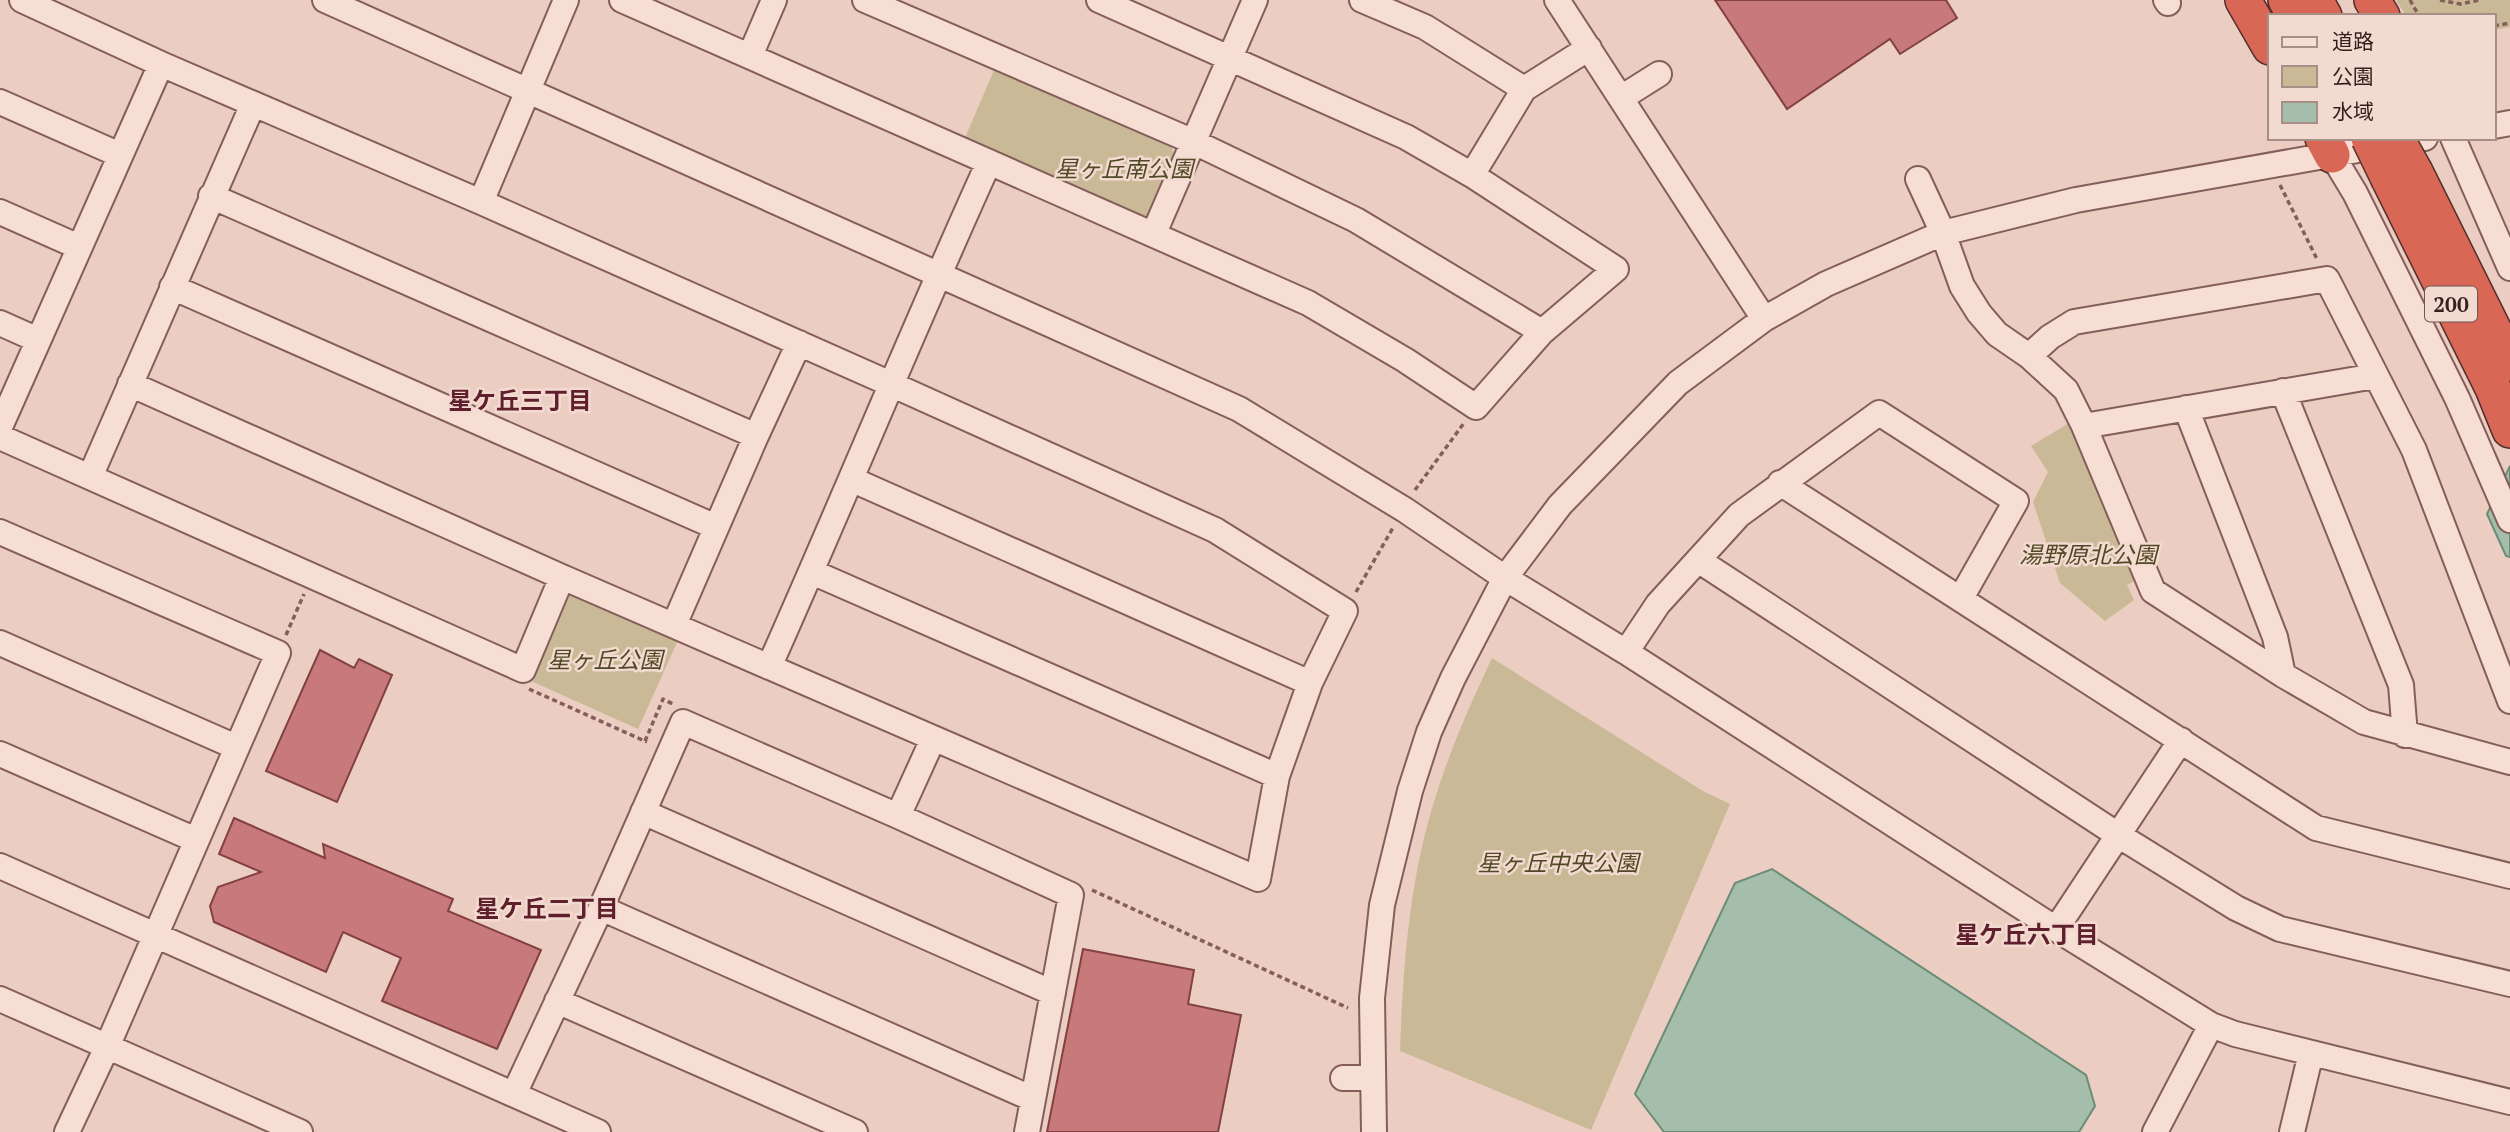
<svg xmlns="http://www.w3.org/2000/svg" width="2510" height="1132" font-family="'PT Serif','Noto Sans JP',serif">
<rect width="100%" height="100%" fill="#eccdc1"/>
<!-- green -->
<path fill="#c9b996" d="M2396,0H2510V27L2494,30V16H2406Z
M995,68L1171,145L1175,157L1148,215L1141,219L964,140Z
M2069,423L2080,437L2138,579L2127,585L2134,600L2105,621L2060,583L2033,502L2048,472L2031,446Z
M576,592L679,638L638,729L531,681L566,596Z
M1492,658L1703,791L1730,804L1591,1130L1400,1051C1403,968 1409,882 1434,802C1449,752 1470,705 1492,658Z"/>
<!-- water -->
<path fill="#a4beab" stroke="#6b8c76" stroke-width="2" d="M2510,466V557L2506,556L2487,514Z
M1772,869L2086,1075L2095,1106L2079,1132H1664L1635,1094L1735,883Z"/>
<!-- building -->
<path fill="#c8797a" stroke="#824143" stroke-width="2" d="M1715,0H1946L1957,18L1900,54L1890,39L1787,109Z
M320,650L354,668L359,659L392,675L337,802L266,771Z
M234,818L325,858L323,844L453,899L448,911L541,950L497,1049L382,1001L401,958L343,932L326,972L214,922L210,906L218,887L261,872L219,854Z
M1083,949L1194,970L1188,1004L1241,1015L1218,1132H1047Z"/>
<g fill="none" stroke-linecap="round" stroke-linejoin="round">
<!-- minor casing -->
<g stroke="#845e5a" stroke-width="28">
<path id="minor" d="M22,0L161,64L481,202L893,385L1215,530L1345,611L1310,683L1277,776L1258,879L562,577L130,384
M325,0L1239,409L1405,510L1505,578L1626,652L2056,929L2211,1025L2235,1034L2510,1102
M622,0L1308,303L1405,360L1476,407L1542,332L1616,269L1472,175L1406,137L1099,0
M865,0L1194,142L1356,220L1542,332
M1362,0L1425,27L1524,89
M1557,0L1764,319
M2166,0L2168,3
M750,56L774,0
M1621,98L1659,74
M0,102L120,155
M2494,126L2510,123
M2453,138L2510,268
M2332,155L2355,193L2457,398L2510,520
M1472,175L1524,89L1589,48
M1918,179L1943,233L1962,286L1979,313L1997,334L2029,356L2066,390L2084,426L2153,591L2283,675L2364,722L2510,762
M211,196L756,436
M481,202L566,0
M0,212L79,247
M1154,233L1255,0
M172,287L716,527
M0,323L38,340
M2029,356L2050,337L2074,322L2327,279L2414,450L2510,701
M2283,391L2401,685L2405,735
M2186,408L2275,637L2283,675
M2084,426L2375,376
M0,427L161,64
M0,437L523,670L562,577
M90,477L253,104
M853,480L1310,683
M1780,483L2316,828L2510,876
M0,532L278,653L107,1047L67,1132
M1698,560L2118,835L2236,908L2280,929L2510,984
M812,572L1277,776
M674,625L756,436L799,343
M0,643L236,747
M1626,652L1658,604L1739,515L1879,413L2016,501L1961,598
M769,667C844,499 913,329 989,162
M0,754L196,840
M643,812L1053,993
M898,816L933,739
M0,866L598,1132
M601,908L1033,1099
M2056,929L2181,740
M0,999L300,1132
M557,1001L855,1132
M1343,1078H1373
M514,1094L601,908L683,722L898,816L1071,895L1027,1132
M1374,1132L1372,998L1382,905L1410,791L1429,732L1453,678L1505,578L1560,505L1678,383L1764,319L1826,284L1943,233L2076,200L2425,138
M2155,1132L2211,1025
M2292,1132L2311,1053"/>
</g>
<!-- highway casing -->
<g stroke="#522f2e" stroke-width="38">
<path id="highway" d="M2243,0L2270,47
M2286,0L2295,16
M2315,0L2324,16
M2372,0L2382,16
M2323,138L2332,155
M2415,172L2510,363
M2389,179L2493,388L2510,430"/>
</g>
<!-- path -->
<path stroke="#845e5a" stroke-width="3.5" stroke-dasharray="5 3.5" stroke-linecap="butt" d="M2410,0L2419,16
M2440,0L2460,4L2480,0
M2494,26L2510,23
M2280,185L2317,259
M1415,490L1464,423
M1356,592L1394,526
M286,635L304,594
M529,689L647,742
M645,741L663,699L673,704
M1092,890L1348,1008"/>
<!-- minor -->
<use href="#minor" stroke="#f7ded4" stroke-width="24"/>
<!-- highway -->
<use href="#highway" stroke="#d86755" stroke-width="35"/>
<!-- highway-bridge casing -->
<g stroke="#522f2e" stroke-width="38" stroke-linecap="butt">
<path id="highway-bridge" d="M2369,138L2389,179
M2396,138L2415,172"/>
</g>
<!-- highway-bridge -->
<use href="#highway-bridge" stroke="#d86755" stroke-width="35"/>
</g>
<g text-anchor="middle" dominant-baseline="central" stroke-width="5" stroke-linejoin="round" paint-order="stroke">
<!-- shield labels -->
<rect fill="#f3dad0" stroke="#6e5753" stroke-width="2" x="2425" y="286.5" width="52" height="35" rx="5"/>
<g font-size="21" font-weight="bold" fill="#351f1d">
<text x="2451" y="304">200</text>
</g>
<!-- park labels -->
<g font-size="23" font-style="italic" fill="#504925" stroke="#f3dad0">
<text x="1124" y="168">星ヶ丘南公園</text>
<text x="2088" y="554">湯野原北公園</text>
<text x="605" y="659">星ヶ丘公園</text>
<text x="1558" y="862">星ヶ丘中央公園</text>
</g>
<!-- neighbourhood labels -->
<g font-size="24" font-weight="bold" fill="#5f1f2d" stroke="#f3dad0">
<text x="520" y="400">星ケ丘三丁目</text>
<text x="547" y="908">星ケ丘二丁目</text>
<text x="2027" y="934">星ケ丘六丁目</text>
</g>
</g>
<!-- legend -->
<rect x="2268" y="14" width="228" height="126" fill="#f3dad0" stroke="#a78f88" stroke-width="2"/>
<rect x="2282" y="37" width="35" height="10" fill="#f7ded4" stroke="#a78f88" stroke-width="2"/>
<text x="2332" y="49" font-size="21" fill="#351f1d">道路</text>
<rect x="2282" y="66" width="35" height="21" fill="#c9b996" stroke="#a78f88" stroke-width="2"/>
<text x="2332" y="84" font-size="21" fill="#351f1d">公園</text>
<rect x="2282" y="102" width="35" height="21" fill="#a4beab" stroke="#a78f88" stroke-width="2"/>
<text x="2332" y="119" font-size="21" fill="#351f1d">水域</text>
</svg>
